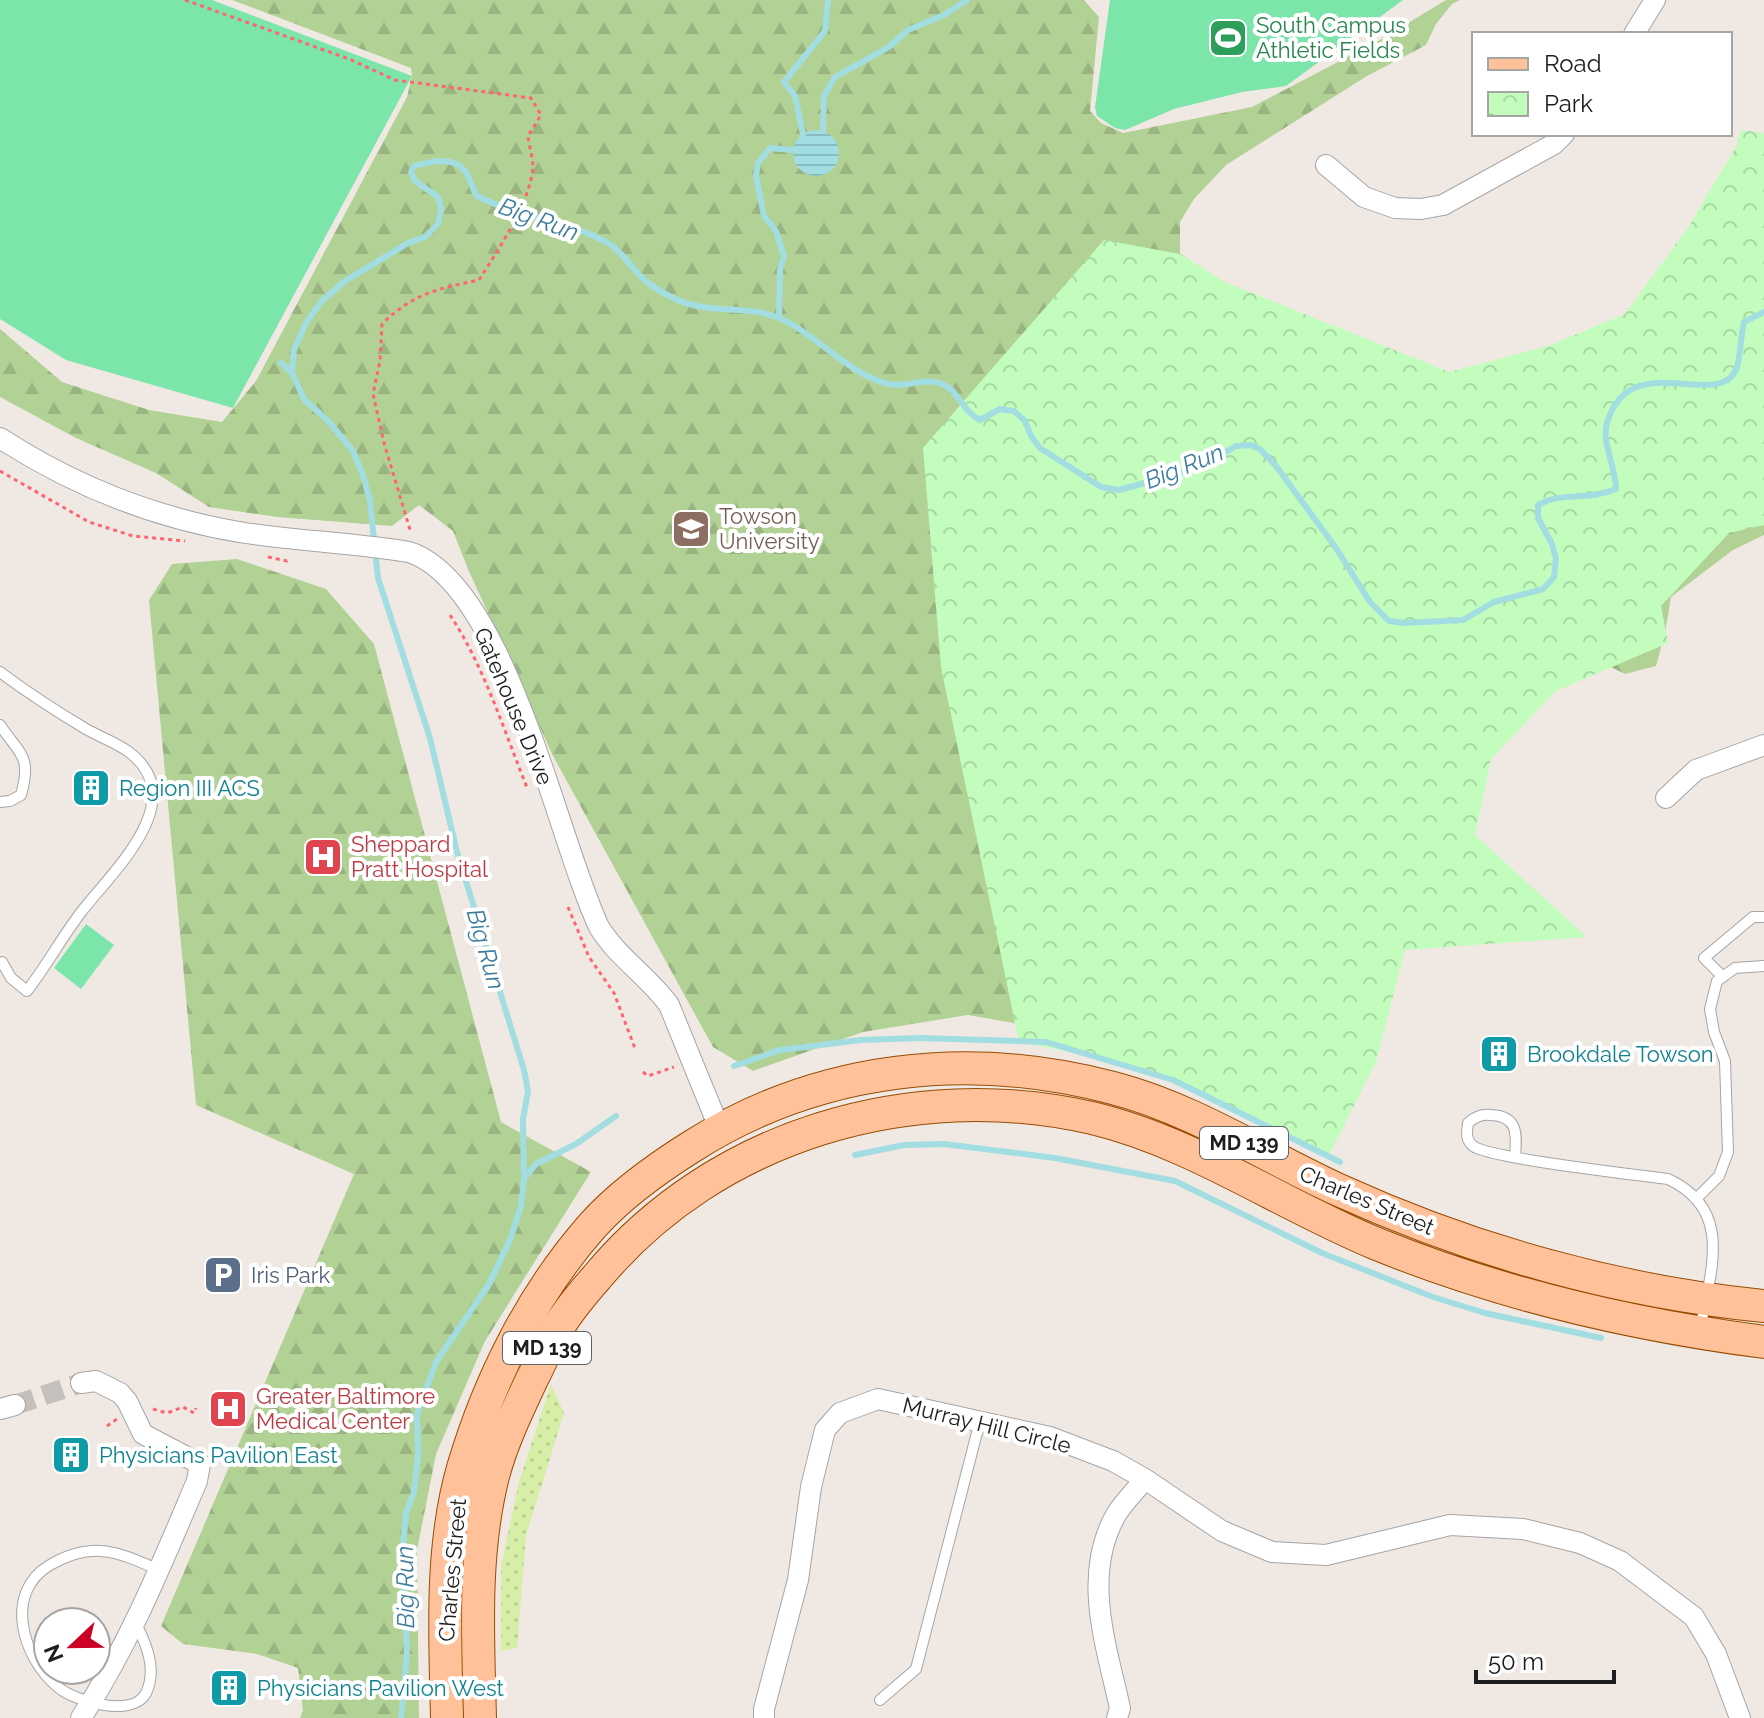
<svg xmlns="http://www.w3.org/2000/svg" width="1764" height="1718" font-family="Raleway,sans-serif">
<defs>
<pattern id="forest-firs" width="22" height="20" patternUnits="userSpaceOnUse" patternTransform="scale(2)"><rect width="22" height="20" fill="#b2d295"/><path d="M5 1l3.5 6h-7zM16 11l3.5 6h-7z" fill="#99b480"/></pattern>
<pattern id="park-crowns" width="20" height="18" patternUnits="userSpaceOnUse" patternTransform="scale(2)"><rect width="20" height="18" fill="#c3fdbd"/><path d="M2 6a3 3 0 1 1 6 0M12 15a3 3 0 1 1 6 0" fill="none" stroke="#a7d8a2"/></pattern>
<pattern id="garden-dots" width="8" height="8" patternUnits="userSpaceOnUse" patternTransform="scale(2)"><rect width="8" height="8" fill="#d6eea6"/><path d="M2 2h.1M6 6h.1" fill="none" stroke="#b7cc8e" stroke-width="1.8" stroke-linecap="round"/></pattern>
<pattern id="water-rules" width="6" height="5" patternUnits="userSpaceOnUse" patternTransform="scale(2)"><rect width="6" height="5" fill="#a1dde1"/><path d="M0 2.5h6" fill="none" stroke="#8abdc1"/></pattern>
</defs>
<rect width="100%" height="100%" fill="#f0e9e3"/>
<!-- forest -->
<path fill="url(#forest-firs)" d="M232,0H1084L1099,17L1090,111L1101,123L1123,133L1252,107L1380,40L1446,0H1460L1452,4L1436,24L1426,45L1367,76L1226,165L1194,199L1180,222V253L1213,278L1444,376L1543,352L1624,319L1764,134V535L1733,550L1671,597L1665,633L1656,666L1625,674L1607,665L1385,748L1088,1036L968,1015L863,1032L753,1071L713,1047L553,756L468,569L453,531L419,505L392,526L277,517L209,507L156,473L76,438L0,397V329L62,382L149,410L222,422L256,381L407,97L412,75L411,68Z
M237,559L326,589L374,644L501,1122L591,1172L485,1341L436,1454L417,1550L419,1718H300L303,1711L298,1668L257,1654L183,1644L161,1626L354,1174L196,1105L149,600L172,564Z"/>
<!-- park -->
<path fill="url(#park-crowns)" d="M1741,130L1764,133V525L1729,533L1661,606L1668,643L1556,691L1491,759L1475,835L1587,937L1405,950L1376,1062L1329,1155L1249,1115L1130,1064L1019,1042L941,667L923,448L1104,240L1180,254L1225,282L1449,372L1548,346L1625,314L1687,229L1737,145Z"/>
<!-- garden -->
<path fill="url(#garden-dots)" d="M551,1384L564,1413L526,1536L517,1648L501,1651V1566L519,1482Z"/>
<!-- pitch -->
<path fill="#7ce5aa" d="M0,0H212L412,76L233,408L66,360L0,319Z
M1110,0H1403L1286,86L1242,92L1174,109L1125,130L1115,128L1097,116L1095,107Z
M86,924L114,945L81,989L54,968Z"/>
<!-- water -->
<path fill="url(#water-rules)" d="M793 153a23 23 0 1 1 46 0a23 23 0 1 1-46 0Z"/>
<g fill="none" stroke-linecap="round" stroke-linejoin="round">
<!-- stream -->
<path stroke="#a1dde1" stroke-width="6" d="M823,131L824,96L835,77L889,47L908,30L944,15L967,0
M803,134L795,96L784,82L825,31L828,0
M779,318L780,270L784,256L776,231L764,216L756,176L758,163L770,148L793,150
M281,363L292,373
M734,1066L780,1050L861,1040L920,1038L1046,1042L1173,1080L1340,1162
M855,1155L904,1145L944,1144L1055,1158L1175,1181L1322,1253L1433,1297L1485,1313L1601,1338
M524,1179L536,1164L576,1144L616,1116
M401,1718L407,1652L403,1546L406,1513L414,1492L418,1455L417,1414L436,1362L489,1284L510,1240L521,1206L524,1179L523,1119L528,1091L524,1070L457,852L430,738L378,578L370,501L363,475L353,451L329,422L304,399L292,373L294,350L306,323L321,302L345,281L408,243L425,237L438,224L441,209L438,197L415,181L411,172L414,166C430,162 452,155 465,171C470,178 472,188 477,196C518,217 567,220 608,243C624,252 632,271 647,282C655,288 668,296 678,300C713,315 745,304 779,318C818,335 846,373 888,384C905,388 925,377 942,384C959,391 961,410 980,420L1000,409L1014,411L1025,421L1031,436L1040,448L1101,487L1119,490L1178,474L1210,461L1236,446L1251,445L1260,449L1276,466L1336,548L1370,602L1389,621L1404,623L1463,620L1494,602L1543,589L1554,577L1556,559L1552,544L1538,518V505C1562,491 1588,501 1616,489C1616,467 1601,442 1607,423C1630,346 1717,411 1736,370C1740,362 1741,333 1744,322L1764,312"/>
<!-- minor-tunnel -->
<path stroke="#c6c0bc" stroke-width="20" stroke-dasharray="20 10" stroke-linecap="butt" d="M15,1405L81,1383"/>
<!-- service casing -->
<g stroke="#a5a5a5" stroke-width="12">
<path id="service" d="M0,672C28,693 56,711 86,729C100,737 117,743 129,752C192,800 113,871 82,911C62,937 47,965 27,991L11,978L2,962
M0,725C20,755 32,755 21,795L10,801L0,802
M1723,977L1704,958L1753,917H1764
M1515,1157C1517,1134 1518,1116 1491,1115C1481,1114 1475,1117 1468,1123C1467,1132 1465,1139 1473,1146C1488,1158 1637,1175 1668,1179C1735,1210 1710,1272 1700,1330
M1697,1198L1719,1176L1728,1152L1725,1061L1714,1032L1710,1009L1717,981L1735,968L1764,966
M136,1624C147,1645 157,1670 146,1693C133,1718 77,1702 59,1688C22,1659 3,1592 50,1565C93,1540 118,1552 159,1570
M880,1700L916,1669L980,1421"/>
</g>
<!-- minor casing -->
<g stroke="#a5a5a5" stroke-width="22">
<path id="minor" d="M1634,34L1655,0
M1326,165L1364,197L1395,208L1421,209L1443,205L1554,144L1564,134
M0,438C74,486 158,519 245,533C299,541 355,543 409,552C506,583 557,839 599,927C618,958 648,976 669,1005L720,1130
M1666,798L1696,770L1764,745
M81,1383L96,1381L120,1393L127,1401L143,1434L200,1464L197,1481C162,1563 130,1643 81,1718
M0,1409L15,1405
M764,1718V1709L798,1580L811,1487L825,1430L840,1413L878,1399L1050,1437L1113,1461L1145,1479L1222,1531L1272,1552L1326,1555L1450,1525L1523,1529L1580,1543L1620,1561L1694,1617L1716,1654L1740,1718
M1117,1718L1120,1708C1106,1644 1081,1574 1117,1513C1125,1501 1136,1490 1145,1479"/>
</g>
<!-- primary casing -->
<g stroke="#984b00" stroke-width="34">
<path id="primary" d="M447,1718C445,1636 440,1548 463,1468C489,1380 532,1294 593,1225C621,1194 656,1169 691,1147C818,1066 969,1050 1113,1088C1194,1109 1266,1157 1341,1191C1473,1251 1620,1292 1764,1306
M480,1718C478,1637 473,1555 493,1476C502,1442 517,1411 532,1379C540,1364 546,1348 555,1333C566,1313 582,1294 597,1277C716,1134 912,1077 1092,1118C1193,1142 1282,1205 1377,1244C1500,1294 1633,1325 1764,1342"/>
</g>
<!-- path -->
<path stroke="#ff6570" stroke-width="3" stroke-dasharray="4 4" stroke-linecap="butt" d="M185,0L349,59L395,80L531,98L541,115L528,136C529,146 533,158 533,167C530,203 498,250 479,280C437,289 414,293 382,324L380,361L373,394L384,443L411,533
M0,471L89,522L133,536L185,541
M268,557L287,561L291,559
M450,615C485,668 504,731 528,790
M568,907L589,957L614,993L636,1051
M643,1072L648,1076L674,1067
M153,1409L167,1413L183,1407L194,1413L196,1408
M107,1426L117,1419"/>
<!-- service -->
<use href="#service" stroke="#fff" stroke-width="10"/>
<!-- minor -->
<use href="#minor" stroke="#fff" stroke-width="20"/>
<!-- primary -->
<use href="#primary" stroke="#ffc199" stroke-width="32"/>
</g>
<!-- icons -->
<defs>
<g id="stadium-square" transform="scale(2)"><rect x="-9" y="-9" width="18" height="18" rx="4" fill="#2e9e5b" stroke="#fff"/><path d="M0-5a6.5 5 0 1 0 0 10a6.5 5 0 1 0 0-10ZM-3.5-1.8h7v3.6h-7Z" fill="#fff"/></g>
<g id="university-square" transform="scale(2)"><rect x="-9" y="-9" width="18" height="18" rx="4" fill="#8d6e63" stroke="#fff"/><path d="M0-5L7-2L0 1L-7-2ZM-4 1L0 2.5L4 1V4Q0 6-4 4Z" fill="#fff"/></g>
<g id="building-square" transform="scale(2)"><rect x="-9" y="-9" width="18" height="18" rx="4" fill="#0f9aa8" stroke="#fff"/><path d="M-4-6H4V6H1V3H-1V6H-4ZM-2.5-4.3h1.7v1.8h-1.7ZM.8-4.3h1.7v1.8H.8ZM-2.5-1h1.7V.8h-1.7ZM.8-1h1.7V.8H.8Z" fill="#fff"/></g>
<g id="hospital-square" transform="scale(2)"><rect x="-9" y="-9" width="18" height="18" rx="4" fill="#e0444e" stroke="#fff"/><path d="M-5-5h3v3.5h4V-5h3V5h-3V1.5h-4V5h-3Z" fill="#fff"/></g>
<g id="parking-square" transform="scale(2)"><rect x="-9" y="-9" width="18" height="18" rx="4" fill="#5c6f8a" stroke="#fff"/><path d="M-3.5-5.5H1a3.5 3.5 0 0 1 0 7H-1V5.5H-3.5ZM-1-3.4V-.6H.8a1.4 1.4 0 0 0 0-2.8Z" fill="#fff"/></g>
</defs>
<g fill-rule="evenodd">
<use href="#stadium-square" x="1228" y="38"/>
<use href="#university-square" x="691" y="529"/>
<use href="#building-square" x="91" y="788"/>
<use href="#hospital-square" x="323" y="857"/>
<use href="#building-square" x="1499" y="1054"/>
<use href="#parking-square" x="223" y="1275"/>
<use href="#hospital-square" x="228" y="1409"/>
<use href="#building-square" x="71" y="1455"/>
<use href="#building-square" x="229" y="1688"/>
</g>
<g text-anchor="middle" dominant-baseline="central" stroke-width="8" stroke-linejoin="round" paint-order="stroke">
<!-- shield labels -->
<g fill="#fff" stroke="#626262" stroke-width="2">
<rect x="1200" y="1127" width="88" height="32" rx="6"/>
<rect x="503" y="1332" width="88" height="32" rx="6"/>
</g>
<g font-size="20" font-weight="bold" fill="#1e1e1e">
<text x="1244" y="1143">MD 139</text>
<text x="547" y="1348">MD 139</text>
</g>
<!-- leisure labels -->
<g font-size="22" fill="#27864d" stroke="#fff" text-anchor="start">
<text x="1256" y="25">South Campus<tspan x="1256" dy="25">Athletic Fields</tspan></text>
</g>
<!-- education labels -->
<g font-size="22" fill="#785e54" stroke="#fff" text-anchor="start">
<text x="719" y="516">Towson<tspan x="719" dy="25">University</tspan></text>
</g>
<!-- street labels -->
<g font-size="22" fill="#1e1e1e" stroke="#fff">
<text transform="translate(514 706) rotate(67)">Gatehouse Drive</text>
<text transform="translate(1367 1200) rotate(23)">Charles Street</text>
<text transform="translate(987 1425) rotate(14)">Murray Hill Circle</text>
<text transform="translate(452 1570) rotate(-85)">Charles Street</text>
</g>
<!-- culture labels -->
<g font-size="22" fill="#0d838f" stroke="#fff" text-anchor="start">
<text x="119" y="788">Region III ACS</text>
<text x="1527" y="1054">Brookdale Towson</text>
<text x="99" y="1455">Physicians Pavilion East</text>
<text x="257" y="1688">Physicians Pavilion West</text>
</g>
<!-- health labels -->
<g font-size="22" fill="#be3a42" stroke="#fff" text-anchor="start">
<text x="351" y="844">Sheppard<tspan x="351" dy="25">Pratt Hospital</tspan></text>
<text x="256" y="1396">Greater Baltimore<tspan x="256" dy="25">Medical Center</tspan></text>
</g>
<!-- service labels -->
<g font-size="22" fill="#4e5e75" stroke="#fff" text-anchor="start">
<text x="251" y="1275">Iris Park</text>
</g>
<!-- water labels -->
<g font-size="24" font-style="italic" fill="#3c7d9c" stroke="#fff">
<text transform="translate(539 219) rotate(20)">Big Run</text>
<text transform="translate(1184 466) rotate(-22)">Big Run</text>
<text transform="translate(486 949) rotate(74)">Big Run</text>
<text transform="translate(405 1587) rotate(-91)">Big Run</text>
</g>
</g>
<!-- legend -->
<rect x="1472" y="32" width="260" height="104" fill="#ffffff" stroke="#a5a5a5" stroke-width="2"/>
<rect x="1488" y="58" width="40" height="12" fill="#ffc199" stroke="#a5a5a5" stroke-width="2"/>
<text x="1544" y="72" font-size="24" fill="#1e1e1e">Road</text>
<rect x="1488" y="92" width="40" height="24" fill="url(#park-crowns)" stroke="#a5a5a5" stroke-width="2"/>
<text x="1544" y="112" font-size="24" fill="#1e1e1e">Park</text>
<!-- north arrow -->
<g transform="translate(72 1646) rotate(248)"><circle r="38" fill="#ffffff" stroke="#a5a5a5" stroke-width="2"/>
<path d="M0-6L14 30L0 20L-14 30Z" fill="#cc0024"/>
<text y="-12" font-size="22" font-weight="bold" text-anchor="middle" fill="#1e1e1e">N</text>
</g>
<!-- scale -->
<path d="M1476 1670v12h138v-12" fill="none" stroke="#1e1e1e" stroke-width="4"/>
<text x="1488" y="1670" font-size="24" fill="#1e1e1e" stroke="#ffffff" stroke-width="6" paint-order="stroke">50 m</text>
</svg>
